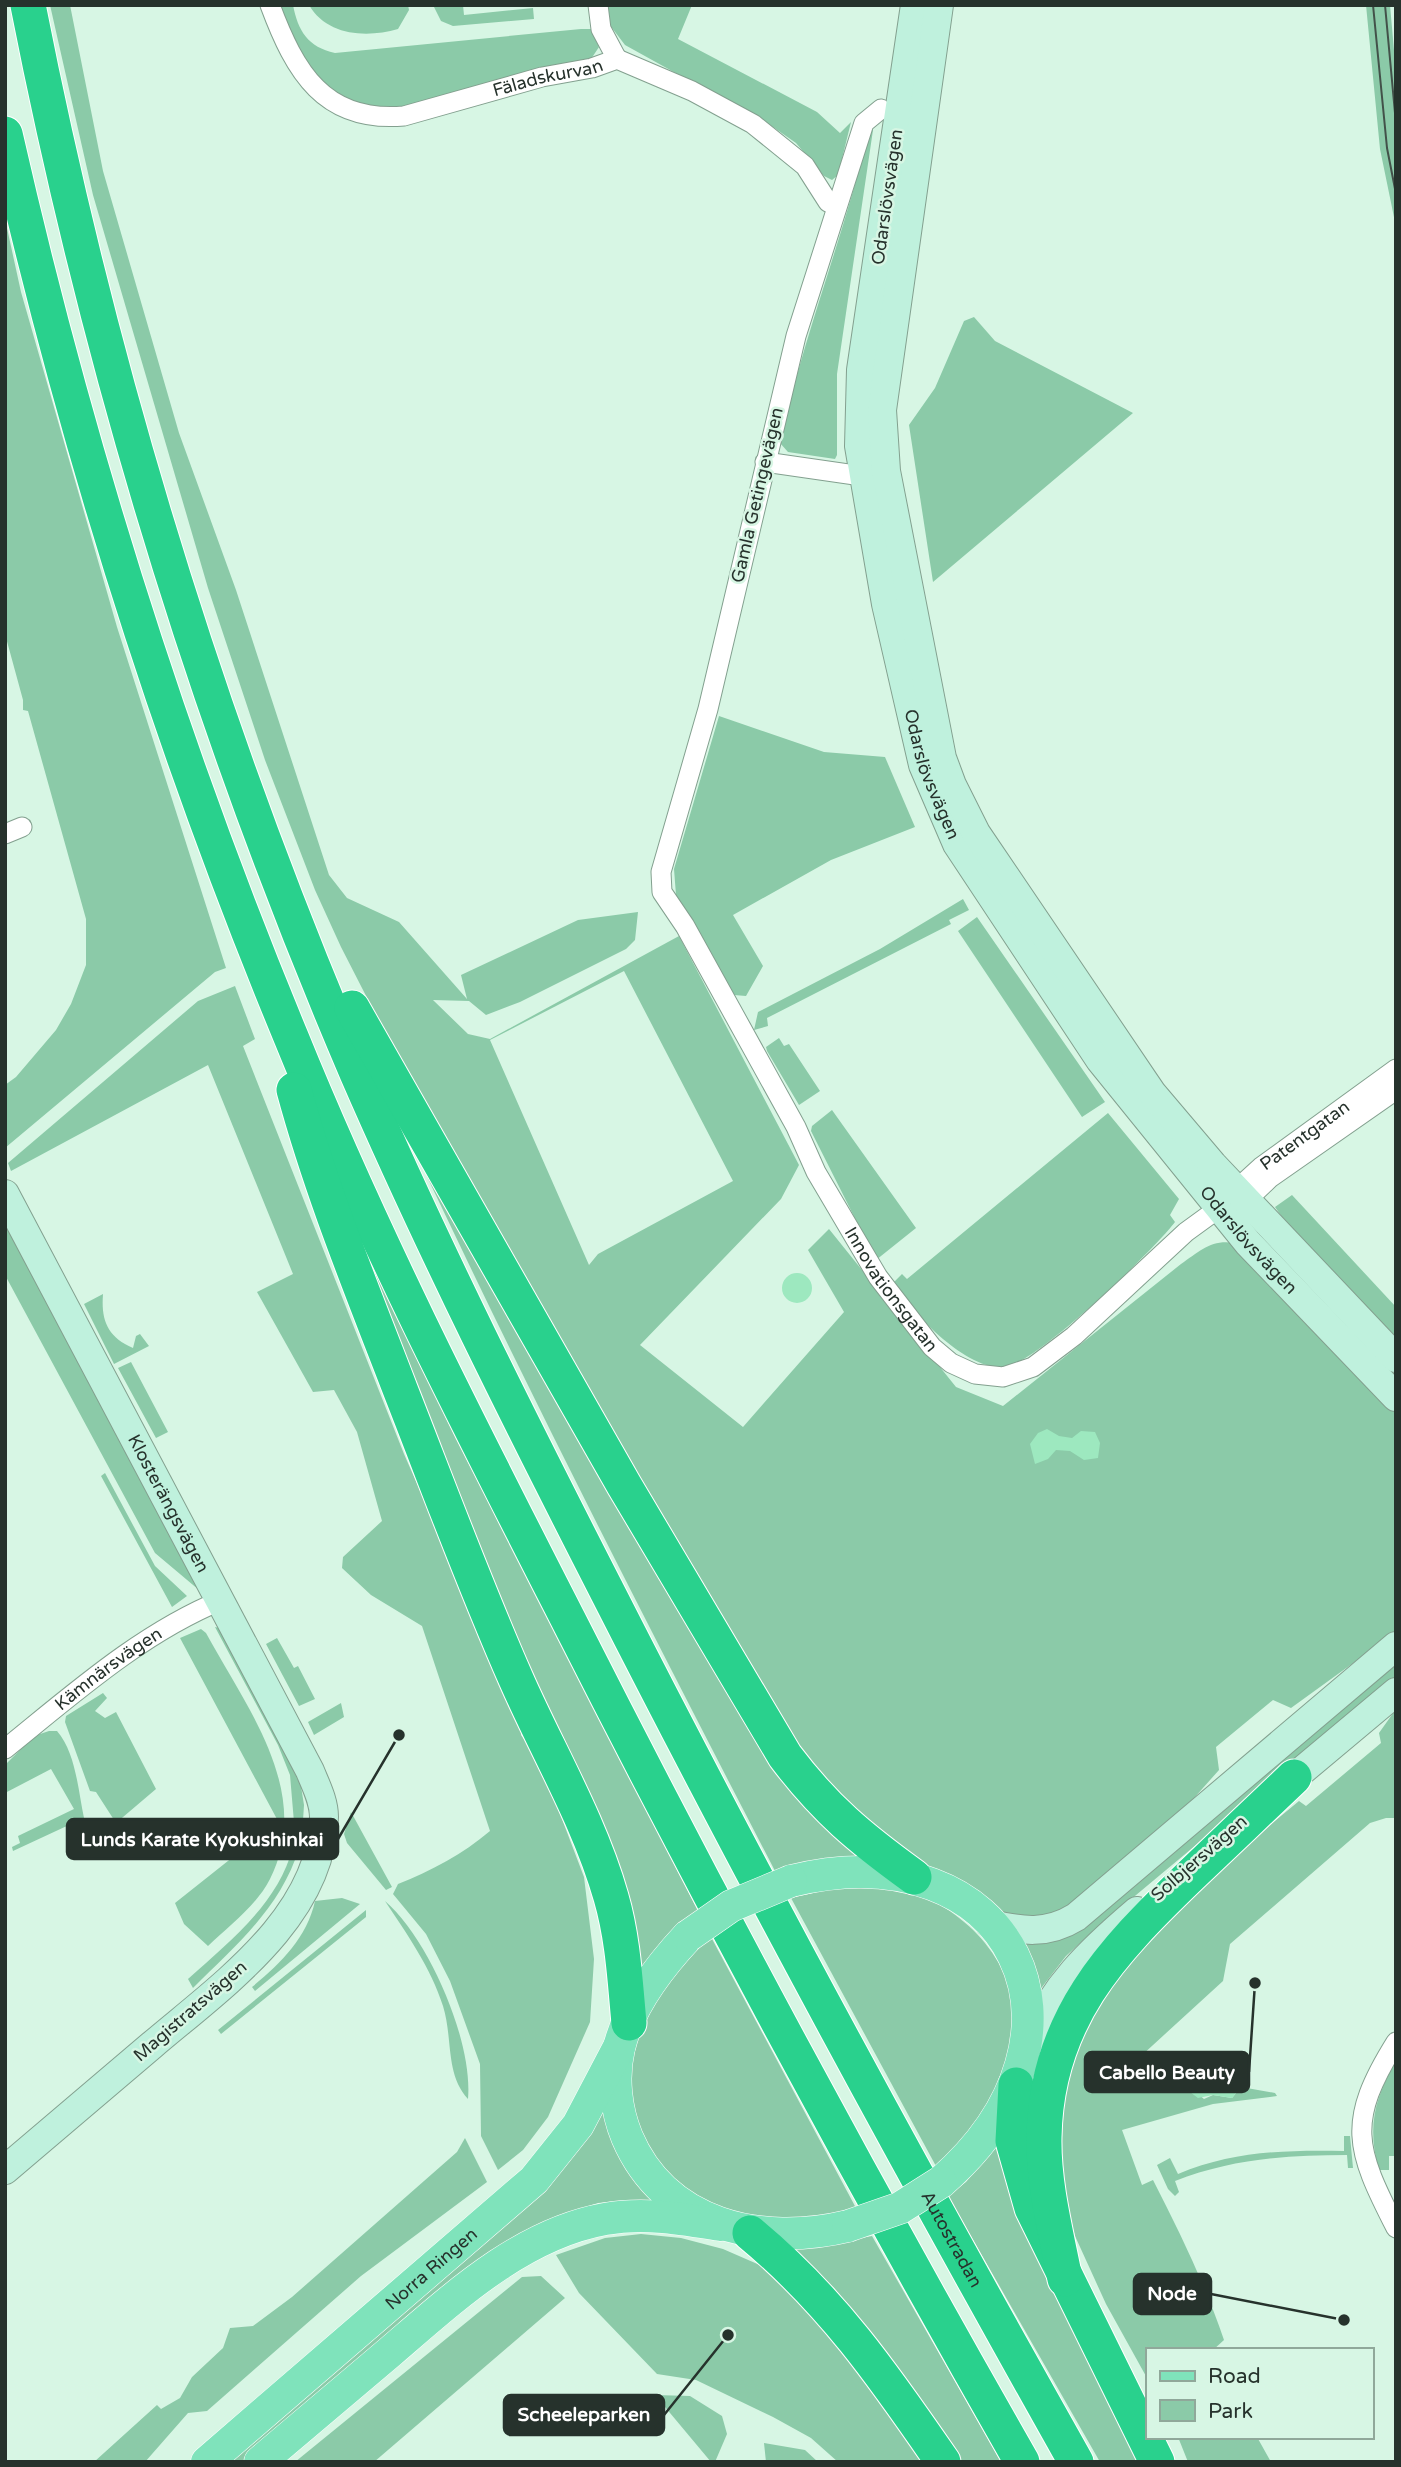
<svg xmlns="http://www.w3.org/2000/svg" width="1401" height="2467" font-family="'Varela Round',sans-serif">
<rect width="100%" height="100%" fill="#d7f6e4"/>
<!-- green -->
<path fill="#8bcaa8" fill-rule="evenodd" d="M50,5H70L103,171L179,433L236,590L329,875L347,898L399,922L467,999L461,975L578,920L638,912L635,940L626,949L520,1002L486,1015L469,1001L433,1000L468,1034L490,1039L679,936L799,1165L781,1199L640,1345L743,1427L844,1312L808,1250L829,1229L956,1387L1003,1406L1181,1264C1200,1251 1211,1239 1235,1243L1396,1411V1632L1291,1708L1273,1700L1216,1747L1219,1770L1186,1807L1116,1872L1054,1917L1011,1918L874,1834L819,1781L446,1152L341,947L315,890L265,760L208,588L93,195ZM624,971L733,1181L598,1254L589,1265L490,1040Z
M277,5H293C298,31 308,47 335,53L581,29H591L599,47L591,59L399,110L362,107L343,100L313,74Z
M309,5H408L409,10L398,29C367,38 327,36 309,5Z
M433,5H463L464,15L533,8L534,19L453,26L441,21Z
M607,5H692L678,39L817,112L840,133L851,122L838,175L832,180L824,176L796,143L773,127L625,45L609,24Z
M1366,5H1390L1396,73V227L1380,149Z
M873,130L837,374V455L835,459L788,452L780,443C803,337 844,236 869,131Z
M5,219L21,292L117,627L226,968L215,972L5,1148V1085L16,1077L56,1030L71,1004L86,965V919L28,711L23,710V700L5,634Z
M974,317L995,341L1133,413L933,582L909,425L935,388L964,321Z
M719,716L824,752L885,757L915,827L831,860L733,915L763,966L746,996L734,995L676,895L674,869Z
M963,899L969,910L949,920L951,924L767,1018L768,1026L754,1030L758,1012L880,949Z
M977,917L1105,1102L1082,1117L958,931Z
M235,986L255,1039L243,1046L404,1454L521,1720V1735L540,1761L584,1877L594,1959L590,2022L548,2117L523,2150L498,2170L481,2136L480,2064L450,1981L426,1934L393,1894L398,1884C431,1871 463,1854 490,1831L422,1626L371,1595L342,1568L343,1557L382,1521L357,1432L334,1390L313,1392L257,1292L293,1274L208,1065L11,1171L8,1163L198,1001Z
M779,1038L784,1046L789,1044L820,1091L799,1105L767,1051L766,1047Z
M389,1095L865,1859L812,1861L775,1871C642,1614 510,1357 389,1095Z
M832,1110L916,1228L876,1260L811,1131L812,1126Z
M1108,1113L1179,1199L1170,1215L1175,1222C1153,1251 1037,1363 1005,1367C965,1371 913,1312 892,1284L902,1274L907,1279Z
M330,1177L456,1439L698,1911L637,1976L508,1624Z
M1292,1195L1396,1307V1339L1298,1240L1275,1207Z
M5,1221L199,1590L155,1553L5,1275Z
M103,1294C101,1320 107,1337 133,1348L136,1336L140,1334L149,1346L114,1364L84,1304Z
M131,1362L168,1432L156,1438L118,1368Z
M105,1473L155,1566L187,1596L172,1607L101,1476Z
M215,1627L224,1629L300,1780L304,1805L302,1836L295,1834L290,1775L278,1745Z
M201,1629L206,1633C246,1707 314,1792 270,1879C257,1905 229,1926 208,1946L184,1924L175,1903L238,1853L236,1847L278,1821L180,1638Z
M277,1638L294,1668L298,1666L315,1699L299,1706L266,1644Z
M1396,1660V1678L1093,1931L1066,1956L1039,1991L1033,1965L1021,1943Z
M103,1693L107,1698L95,1711L105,1718L116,1712L156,1789L116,1823L96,1792L90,1791L65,1722L66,1716Z
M341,1703L344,1717L314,1735L308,1722Z
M1396,1709V1818H1386L1370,1823L1230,1944L1223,1981L1129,2067L1184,2076V2083L1204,2099L1213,2095L1232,2098L1241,2087L1275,2093L1277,2096L1213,2104L1122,2130L1142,2185L1153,2180C1180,2233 1205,2284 1224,2340L1213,2350H1147V2378L1106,2304L1075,2236L1057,2169L1056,2124L1076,2034L1164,1913L1299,1801L1306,1806L1381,1743L1379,1733Z
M49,1731H57C76,1753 78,1790 84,1818L13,1851L12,1847L20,1843L18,1836L74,1809L51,1769L5,1793V1765L34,1736Z
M351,1812L392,1887L386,1890L347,1843L344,1834Z
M293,1847L299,1848C281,1908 235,1946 193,1988L188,1979C230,1941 278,1904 293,1847Z
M848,1885C865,1886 885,1884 901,1888C978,1911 1038,1986 1006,2067C990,2109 966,2136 937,2168L791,1898Z
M342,1898L360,1904L255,1991L252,1987C280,1964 307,1938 315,1901Z
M385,1901C429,1939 473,2041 468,2099C445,2074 453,2038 443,2006C431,1968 407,1934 385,1901Z
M366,1910V1917L221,2034L218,2030Z
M711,1937L856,2208C812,2219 764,2224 719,2211C698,2204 670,2178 658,2161C652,2153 643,2144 639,2135C606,2064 660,1982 711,1937Z
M1396,2061V2156H1389V2170H1379C1367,2128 1374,2099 1396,2061Z
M605,2096C613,2145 621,2166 657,2202L628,2200L598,2203L559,2216L451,2285L242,2462H227L522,2209Z
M1344,2136H1350L1353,2168H1348L1347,2155C1287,2155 1231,2159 1175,2181L1179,2192L1175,2196L1168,2189L1157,2165L1170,2158L1178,2174C1233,2151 1286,2150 1344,2151Z
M465,2138L487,2182L361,2276L207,2411L188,2413L145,2462H94L157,2405L161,2409L180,2398L192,2377L223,2348L230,2328L253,2326L292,2297L457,2152Z
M999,2143L1143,2462H1100L948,2196L966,2182Z
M641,2234L681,2238L723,2249L762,2266L822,2316L924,2462H838L811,2438L773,2417L696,2380L657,2374L579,2293L556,2255L605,2238Z
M872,2236L1001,2462H956L877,2343L834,2288L782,2247H813Z
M541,2276L565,2298L374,2462H295L522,2277Z
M655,2395L690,2396L722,2416L727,2434L715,2462H711Z
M1178,2437H1257L1271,2462H1188Z
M764,2443L805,2450L818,2462H766Z"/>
<!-- water -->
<path fill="#9de8bf" d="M782 1288a15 15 0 1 1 30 0a15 15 0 1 1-30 0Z
M1047,1429L1059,1436L1072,1438L1081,1431L1095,1432L1100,1443L1098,1458L1084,1460L1070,1451L1056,1450L1048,1459L1035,1464L1030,1444L1038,1433Z
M1184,2077V2076L1241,2087L1232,2098L1213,2095L1198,2098L1186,2089Z"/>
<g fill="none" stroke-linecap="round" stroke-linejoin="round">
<!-- street casing -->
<g stroke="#83a08f" stroke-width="21">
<g id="street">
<path id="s1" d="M270,5C295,72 324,123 404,116L542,77L592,68L617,59L692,91L753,124L805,166L828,202L836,206"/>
<path d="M598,5L601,29L617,59"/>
<path id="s2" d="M881,109L864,123L796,336L708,709L661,872L662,892L685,926L796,1127L816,1172L878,1277L932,1347L951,1363L975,1374L1003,1377L1033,1367L1074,1336L1186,1232L1219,1208L1247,1200L1270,1178L1396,1090"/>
<path d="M765,462L862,476L875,473"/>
<path d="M5,834L22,827"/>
<path id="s3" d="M1227,1198L1261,1167L1396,1069"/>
<path id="s4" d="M5,1749C72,1695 141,1633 222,1600"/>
<path d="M1396,2042C1346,2122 1355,2148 1396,2228"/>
</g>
</g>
<!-- secondary casing -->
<g stroke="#83a08f" stroke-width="30">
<g id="secondary">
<path id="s5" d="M915,5L861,370L859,446L886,604L923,765L957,844L1100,1060L1248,1243L1396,1397"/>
<path d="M939,5L882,410L886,471L942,758L952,785L976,833L1152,1093L1213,1165L1396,1358"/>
<path id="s6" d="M5,1194L310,1771C316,1786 324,1801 324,1817C322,1917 220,1987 152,2045C103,2087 54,2128 5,2170"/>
<path d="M1280,1789L1396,1692"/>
<path d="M990,1924C1022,1931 1047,1935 1076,1917L1396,1646"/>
<path d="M1028,2045C1052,1987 1090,1951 1137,1911"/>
</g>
</g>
<!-- primary casing -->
<g stroke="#fff" stroke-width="33">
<g id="primary">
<path d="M791,1881C1013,1827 1112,2033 941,2182"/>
<path d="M688,1936C659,1967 629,2006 619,2048C612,2078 616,2110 627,2137C665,2226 761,2247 848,2226"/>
<path id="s7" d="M207,2462L534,2180L578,2125L619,2047"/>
<path d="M260,2462C304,2425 347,2388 390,2352C453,2298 521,2234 605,2219C645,2212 682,2219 721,2225"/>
</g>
</g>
<!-- highway casing -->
<g stroke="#fff" stroke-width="37">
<g id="highway">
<path id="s8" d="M28,5C100,371 210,730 357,1073C434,1250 521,1423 609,1595C758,1888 915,2176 1076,2462"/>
<path d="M5,134C75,442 170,745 291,1037C373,1239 473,1433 572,1627C715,1909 865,2187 1022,2462"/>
<path d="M352,1008L624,1485L785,1756C825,1809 860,1838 914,1877"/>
<path d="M294,1090C322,1193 362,1290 400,1389C438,1486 474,1584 516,1679C548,1752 589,1820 611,1897C623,1938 625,1981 629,2023"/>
<path d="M1016,2085L1013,2141L1032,2208L1157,2462"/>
<path d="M750,2233C831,2300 884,2376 943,2462"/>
<path d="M1065,2279C1056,2233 1043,2184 1044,2137C1046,2020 1111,1952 1190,1876C1225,1843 1259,1810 1294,1777"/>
</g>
</g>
<!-- street -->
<use href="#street" stroke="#fff" stroke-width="19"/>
<!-- secondary -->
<use href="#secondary" stroke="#bff1dd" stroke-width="28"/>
<!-- primary -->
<use href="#primary" stroke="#7fe3bb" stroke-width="32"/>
<!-- highway -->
<use href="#highway" stroke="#29d18d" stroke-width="35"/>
<!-- tram -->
<path stroke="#425149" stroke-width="2" d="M1373,5L1387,148L1396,194
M1385,5L1396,124"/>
<!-- primary-bridge casing -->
<g stroke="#fff" stroke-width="33" stroke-linecap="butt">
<path id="primary-bridge" d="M688,1936L731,1906L791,1881
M848,2226L900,2208L941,2182"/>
</g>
<!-- primary-bridge -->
<use href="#primary-bridge" stroke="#7fe3bb" stroke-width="32"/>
</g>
<g text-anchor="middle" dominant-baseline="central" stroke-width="5" stroke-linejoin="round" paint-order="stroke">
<!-- street labels -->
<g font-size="18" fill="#26322c" stroke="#d7f6e4">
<text stroke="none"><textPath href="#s1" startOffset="340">Fäladskurvan</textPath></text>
<text transform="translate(887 197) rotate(-82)">Odarslövsvägen</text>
<text transform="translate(757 495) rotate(-77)">Gamla Getingevägen</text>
<text stroke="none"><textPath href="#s5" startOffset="782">Odarslövsvägen</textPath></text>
<text stroke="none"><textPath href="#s3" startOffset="100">Patentgatan</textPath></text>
<text stroke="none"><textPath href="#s5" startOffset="1349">Odarslövsvägen</textPath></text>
<text stroke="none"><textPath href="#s2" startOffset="1278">Innovationsgatan</textPath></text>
<text stroke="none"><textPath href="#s6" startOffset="350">Klosterängsvägen</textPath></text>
<text stroke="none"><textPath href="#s4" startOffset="131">Kämnärsvägen</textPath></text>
<text transform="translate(1199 1858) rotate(-41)">Solbjersvägen</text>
<text transform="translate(190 2011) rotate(-41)">Magistratsvägen</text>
<text stroke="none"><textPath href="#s8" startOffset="2429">Autostradan</textPath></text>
<text stroke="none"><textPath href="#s7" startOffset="296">Norra Ringen</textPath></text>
</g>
</g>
<!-- callouts -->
<path fill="none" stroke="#26322c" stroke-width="2.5" d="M399 1735L338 1839M1255 1983L1249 2072M1344 2320L1211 2294M728 2335L664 2415"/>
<g fill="#26322c" stroke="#d7f6e4" stroke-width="2.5">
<circle cx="399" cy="1735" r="7"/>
<circle cx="1255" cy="1983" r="7"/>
<circle cx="1344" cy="2320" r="7"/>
<circle cx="728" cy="2335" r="7"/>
</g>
<g fill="#26322c" stroke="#26322c" stroke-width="2.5">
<rect x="67" y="1819" width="271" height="40" rx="7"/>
<rect x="1085" y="2052" width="164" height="40" rx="7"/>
<rect x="1134" y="2274" width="77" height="40" rx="7"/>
<rect x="504" y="2395" width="160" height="40" rx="7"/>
</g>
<g font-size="19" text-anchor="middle" font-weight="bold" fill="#fff">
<text x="202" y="1846">Lunds Karate Kyokushinkai</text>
<text x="1167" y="2079">Cabello Beauty</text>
<text x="1172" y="2300">Node</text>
<text x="584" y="2421">Scheeleparken</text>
</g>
<!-- border -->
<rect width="1401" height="2467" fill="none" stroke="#26322c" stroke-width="14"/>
<!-- legend -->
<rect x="1146" y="2348" width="228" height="91" fill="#d7f6e4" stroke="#90a89a" stroke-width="2"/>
<rect x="1160" y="2371" width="35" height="10" fill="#7fe3bb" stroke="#90a89a" stroke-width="2"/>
<text x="1208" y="2383" font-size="21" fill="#26322c">Road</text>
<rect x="1160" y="2400" width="35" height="21" fill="#8bcaa8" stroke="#90a89a" stroke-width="2"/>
<text x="1208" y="2418" font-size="21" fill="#26322c">Park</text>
</svg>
